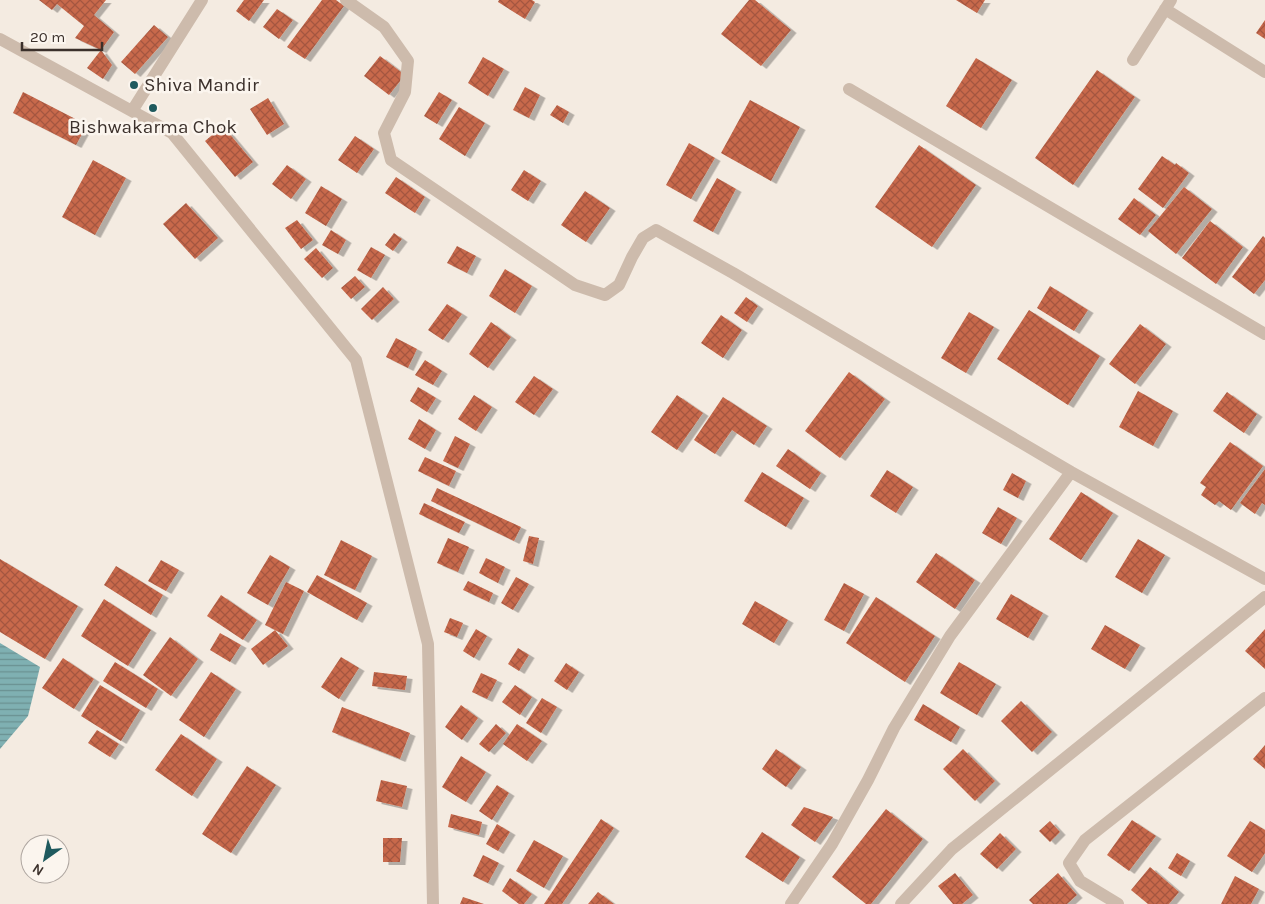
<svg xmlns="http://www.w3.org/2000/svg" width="1265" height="904" font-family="Karla,sans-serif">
<defs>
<pattern id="water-rules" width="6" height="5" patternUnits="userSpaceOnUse" patternTransform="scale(1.25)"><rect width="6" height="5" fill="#7fb0b2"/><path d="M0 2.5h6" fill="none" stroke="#699091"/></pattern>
<pattern id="building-cross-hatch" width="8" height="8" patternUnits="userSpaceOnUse" patternTransform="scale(1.25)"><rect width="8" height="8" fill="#c8694b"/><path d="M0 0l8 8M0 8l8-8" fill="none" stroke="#a4573f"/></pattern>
<filter id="shadow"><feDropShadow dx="5.5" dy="3" stdDeviation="0" flood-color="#0004"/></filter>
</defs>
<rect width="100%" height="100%" fill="#f4ebe1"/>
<!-- water -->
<path fill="url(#water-rules)" d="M0,643L40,667L28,716L0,749Z"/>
<!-- building -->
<path fill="url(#building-cross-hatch)" filter="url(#shadow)" d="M39,0H106L94,15L114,32L101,50L75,38L84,26L57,4L52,10Z
M244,0H264L249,21L236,11Z
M322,0H336L344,6L305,59L287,47Z
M499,0H532L535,2L525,19L498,2Z
M749,0H755L791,30L761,66L721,34Z
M956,0H985L977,13Z
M277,9L293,20L279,39L263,27Z
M1265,20V39L1256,33Z
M154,25L168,37L135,74L121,62Z
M101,50L112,65L103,79L87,68Z
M380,56L405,75L389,95L364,76Z
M483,57L504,69L488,96L468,83Z
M976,58L1012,80L981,128L946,106Z
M1097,70L1135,97L1073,185L1035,158Z
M525,87L540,95L529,118L513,110Z
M23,92L87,125L76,145L13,113Z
M439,92L452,100L437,124L424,116Z
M268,98L284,124L267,135L250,109Z
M750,100L800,127L771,181L721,153Z
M557,105L569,112L563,123L550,115Z
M459,107L485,123L465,156L439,139Z
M223,126L253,162L235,177L205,141Z
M355,136L374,149L357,173L338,160Z
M689,143L715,158L691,199L666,185Z
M919,145L976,185L932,247L875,207Z
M1162,156L1175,165L1176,163L1189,173L1163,208L1138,189Z
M93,160L126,178L95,235L62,217Z
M287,165L306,179L291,199L272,184Z
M524,170L541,181L528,201L511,190Z
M396,177L425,197L415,213L385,193Z
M717,178L736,189L713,232L693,221Z
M321,186L342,199L326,226L305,213Z
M1184,187L1212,209L1176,254L1148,231Z
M585,191L610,208L586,242L561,225Z
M1134,198L1156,215L1140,235L1118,219Z
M186,203L218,238L195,259L163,224Z
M297,220L313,240L301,249L285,228Z
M1210,221L1243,247L1216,284L1182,258Z
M331,230L346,240L338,254L322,245Z
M394,233L402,239L393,251L385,245Z
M1263,236L1265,238V280L1254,294L1232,277Z
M457,246L476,256L467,273L447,263Z
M371,247L385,255L371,278L357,270Z
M316,248L333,268L322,278L304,259Z
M505,269L532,286L515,313L489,296Z
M355,276L365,287L351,299L341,288Z
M1050,286L1088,310L1074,331L1037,308Z
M383,287L394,299L372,320L361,309Z
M746,297L758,306L747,322L734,313Z
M447,304L462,314L443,340L428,330Z
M1029,310L1100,356L1068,405L997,359Z
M969,312L994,327L966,373L941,358Z
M721,315L742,330L723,358L701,343Z
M491,322L511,337L488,368L469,354Z
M1140,324L1166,344L1135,384L1109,364Z
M396,338L417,349L408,368L386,357Z
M425,360L442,371L433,385L415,375Z
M849,372L885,399L840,458L805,431Z
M534,376L553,389L534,415L515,402Z
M418,387L436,398L427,412L410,401Z
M1138,391L1173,411L1153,446L1119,427Z
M1227,392L1257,414L1244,433L1213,411Z
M474,395L492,407L476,431L458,419Z
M677,395L703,413L677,450L651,432Z
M723,397L767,426L754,445L732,430L715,454L694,440Z
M419,419L436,430L425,449L408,439Z
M455,436L470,444L458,468L443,461Z
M1230,442L1263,466L1231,510L1219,501L1215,505L1201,495L1206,487L1200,483Z
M788,449L821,473L810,489L776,466Z
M425,457L456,471L449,486L418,471Z
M1265,469V505L1262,503L1255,514L1240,503Z
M887,470L913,487L896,513L870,496Z
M762,472L804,498L786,527L744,501Z
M1012,473L1026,481L1018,498L1003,490Z
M437,488L521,527L514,541L431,501Z
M1081,492L1113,513L1081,560L1049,539Z
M424,503L465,522L459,533L419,514Z
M998,507L1017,518L1001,544L982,533Z
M529,536L539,538L533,564L523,561Z
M448,538L469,547L458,572L437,563Z
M1138,539L1165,555L1142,593L1115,577Z
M341,540L372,556L355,590L324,575Z
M936,553L975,580L955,609L916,582Z
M270,555L290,567L268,605L247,593Z
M486,558L505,567L498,583L479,573Z
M0,559L78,606L45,659L0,632Z
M161,560L179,570L166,591L148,581Z
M116,566L163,595L151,615L104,585Z
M317,575L367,603L357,620L307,592Z
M516,577L529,584L513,610L501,603Z
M468,581L493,593L489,602L463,590Z
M286,582L304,591L283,634L265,625Z
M844,583L864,594L844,631L824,620Z
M1011,594L1043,613L1028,638L996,619Z
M221,595L257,620L243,640L207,616Z
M876,597L935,636L905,682L846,643Z
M104,599L151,630L128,666L81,636Z
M755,601L788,620L774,643L742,624Z
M450,618L463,623L457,637L444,632Z
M1105,625L1140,645L1125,669L1091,649Z
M476,629L487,636L474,658L463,651Z
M1265,629V669L1245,651Z
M275,630L288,646L263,665L251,649Z
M220,633L241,645L230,662L210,650Z
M170,637L198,659L171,696L143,675Z
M518,648L529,655L519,671L508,664Z
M341,657L359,668L339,699L321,687Z
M63,658L94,679L74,709L42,688Z
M115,662L158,689L146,708L103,681Z
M959,662L996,684L977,715L940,693Z
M566,663L579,672L567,690L554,681Z
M211,672L236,689L204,737L179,720Z
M374,672L407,676L405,690L372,686Z
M481,673L497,680L487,699L472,692Z
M100,685L140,710L121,741L81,716Z
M515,685L532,697L520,715L502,702Z
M542,698L557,707L541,733L526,723Z
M1021,701L1052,732L1032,752L1001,721Z
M923,704L960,727L951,742L914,720Z
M461,705L478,718L462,740L445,727Z
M342,707L410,733L400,759L332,732Z
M496,724L506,733L489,752L479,744Z
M517,724L542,741L527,761L503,744Z
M97,730L119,744L110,757L88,743Z
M181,734L217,759L192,796L155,770Z
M1265,745V769L1253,759Z
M776,749L801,767L786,787L762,769Z
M963,749L995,781L975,801L943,769Z
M461,756L486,772L466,802L442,787Z
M247,766L276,785L231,853L202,834Z
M381,780L407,786L402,807L376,801Z
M497,785L509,793L492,820L479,811Z
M804,807L833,817L815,842L791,825Z
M886,809L923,839L871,904H866L832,877Z
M451,814L482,822L479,835L448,827Z
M601,819L614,828L562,904H544Z
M1132,820L1156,836L1129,871L1107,855Z
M1050,821L1060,832L1050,842L1039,831Z
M1250,821L1265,830V853L1252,872L1227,856Z
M497,824L510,832L498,851L486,844Z
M762,832L800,857L783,882L745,857Z
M1000,833L1016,849L997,869L980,854Z
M383,838H402L400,862H383Z
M534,840L563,856L544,888L516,871Z
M1177,853L1190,861L1181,876L1168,868Z
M483,855L499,863L488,883L473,876Z
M1150,867L1179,892L1169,904H1148L1131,890Z
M955,873L973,895L962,904H953L938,886Z
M1058,873L1077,895L1067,904H1033L1029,900Z
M1235,876L1259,889L1251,904H1221Z
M510,878L532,894L524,904H519L502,891Z
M598,892L614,904H588Z
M463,897L484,904H460Z"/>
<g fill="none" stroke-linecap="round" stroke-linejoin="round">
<!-- street -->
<path stroke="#cdbbac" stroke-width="12" d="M346,0L384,27L408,61L405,92L384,133L391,160L575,285L605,295L619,285L632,257L643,238L656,230L733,273L1071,472L1265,579
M1165,9L1265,72
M0,39L172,133L356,360L428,644L433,904
M1133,60L1171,0
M849,89L1265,334
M132,111L202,0
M791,904L832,844L868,780L894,728L950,636L1071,472
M901,904L952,849L1265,597
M1118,904L1080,881L1069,863L1085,840L1265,698"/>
</g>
<!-- markers -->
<g fill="#1f5a5e" stroke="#fbf5ee" stroke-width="2">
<circle cx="134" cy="85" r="5"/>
<circle cx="153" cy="108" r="5"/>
</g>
<g text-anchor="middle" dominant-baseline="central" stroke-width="5" stroke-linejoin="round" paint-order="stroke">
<!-- poi labels -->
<g font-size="19" fill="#3b302b" stroke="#fbf5ee" text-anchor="start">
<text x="144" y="85">Shiva Mandir</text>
<text x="153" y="127" text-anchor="middle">Bishwakarma Chok</text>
</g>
</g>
<!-- north arrow -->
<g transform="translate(45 859) rotate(213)"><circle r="24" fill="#fbf5ee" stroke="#aea6a0"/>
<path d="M0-4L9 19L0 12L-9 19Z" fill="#1f5a5e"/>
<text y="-8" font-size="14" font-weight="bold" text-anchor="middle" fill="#3b302b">N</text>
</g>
<!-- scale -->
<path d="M22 42v8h80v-8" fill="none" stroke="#3b302b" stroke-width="2.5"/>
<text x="30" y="42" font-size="15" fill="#3b302b" stroke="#fbf5ee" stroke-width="4" paint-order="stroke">20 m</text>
</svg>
